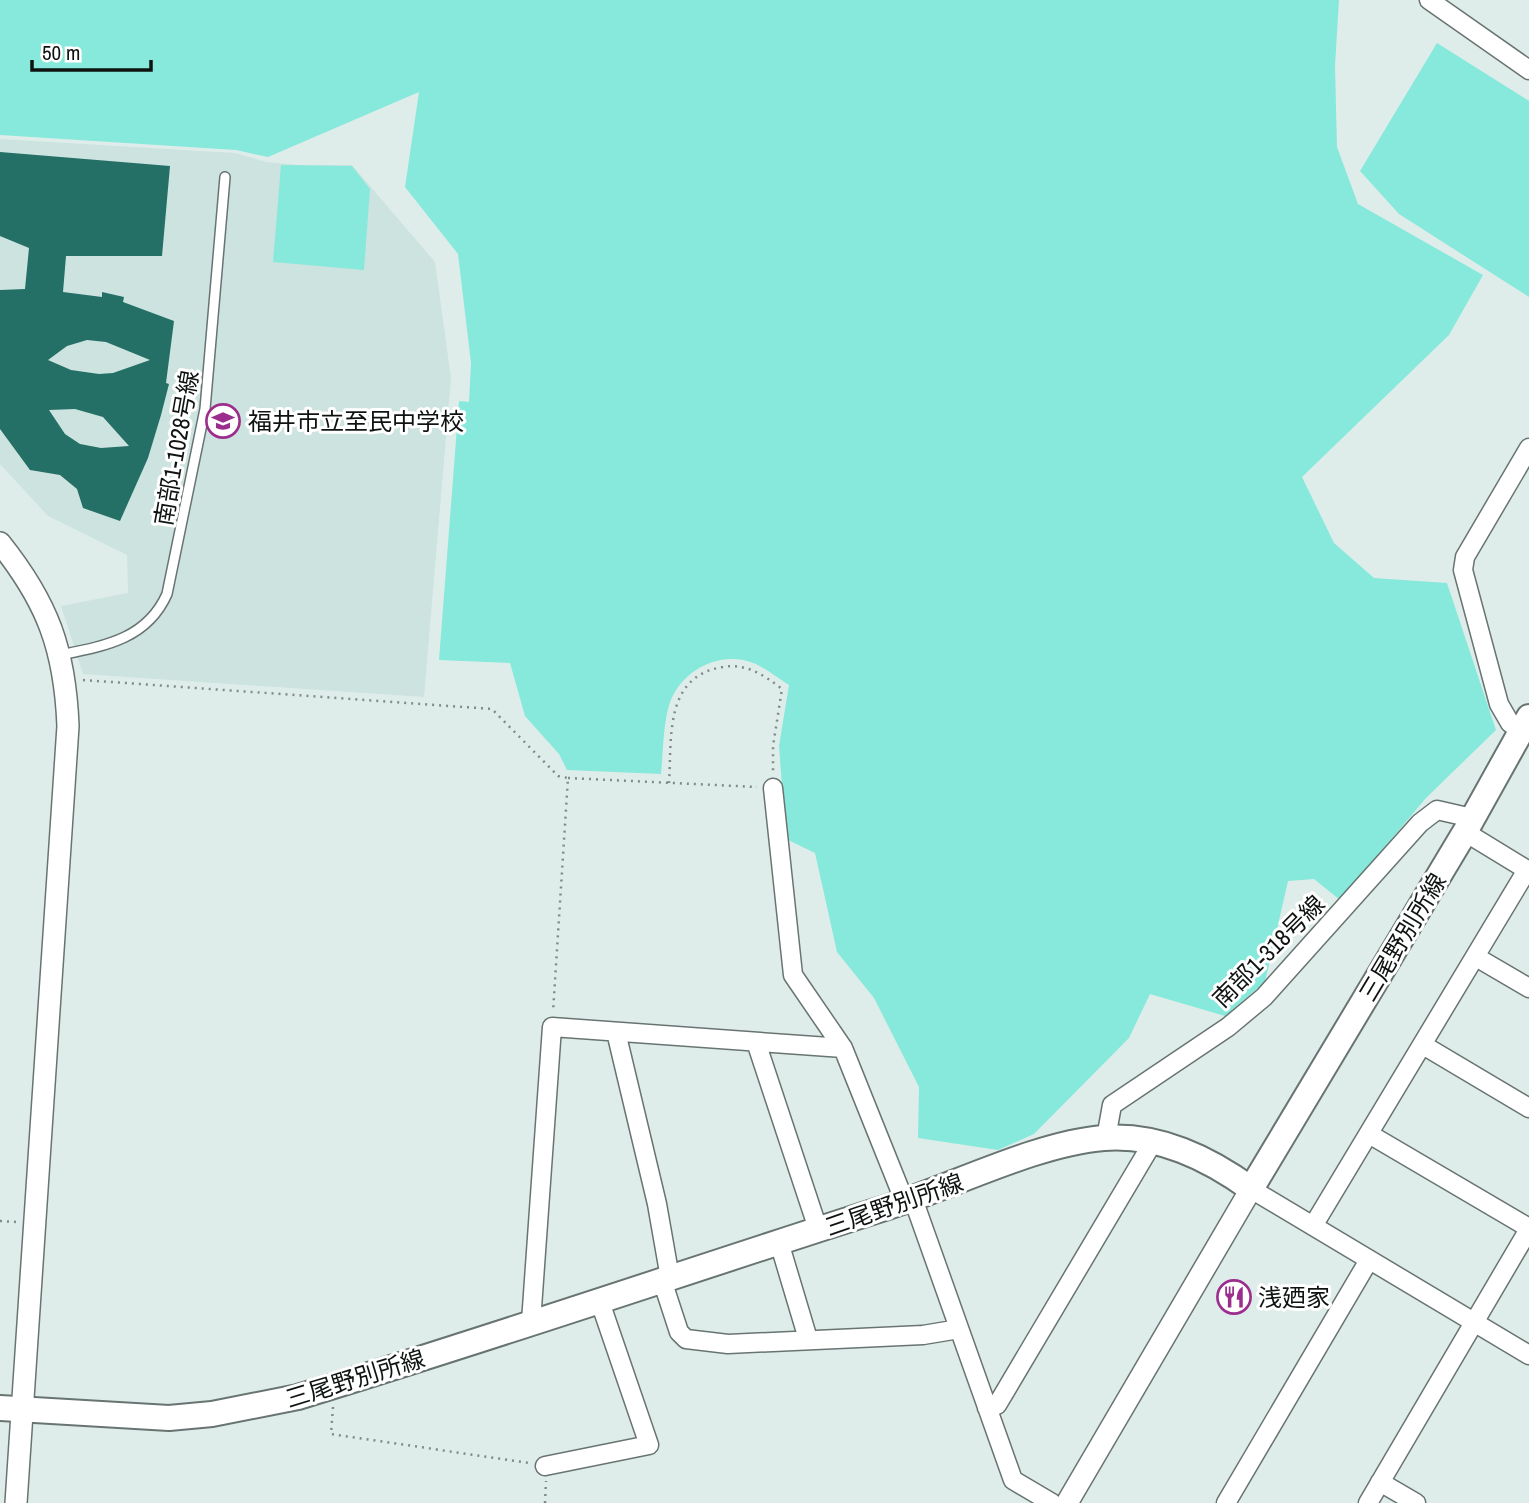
<svg xmlns="http://www.w3.org/2000/svg" width="1529" height="1503" font-family="'Archivo Narrow','Noto Sans JP',sans-serif">
<rect width="100%" height="100%" fill="#dfedea"/>
<!-- built -->
<path fill="#cce3df" d="M0,139L235,153L266,162L300,165H352L435,262L451,378L424,697L83,674L61,606L128,593L127,555L48,516L0,464Z"/>
<!-- green -->
<path fill="#86e9db" d="M0,0H1339L1335,66L1337,147L1358,204L1483,275L1449,335L1302,477L1334,543L1374,578L1447,583L1496,730L1426,798L1340,900L1314,879L1288,881L1265,982L1225,1016L1150,994L1129,1038L1034,1134L998,1150L918,1138L919,1087L874,998L837,952L815,853L786,839L779,746L789,685C776,677 761,664 747,661C712,652 676,676 668,709C663,730 663,753 661,774L567,770L559,754L525,716L510,663L439,660L459,401L469,402L471,363L458,254L405,187L419,92L268,157L236,150L0,135Z
M1437,43L1529,101V297L1399,214L1360,171Z
M281,165L352,166L370,189L364,270L273,262Z"/>
<!-- building -->
<path fill="#246f66" fill-rule="evenodd" d="M0,152L170,166L162,256H66L63,292L102,297V292L124,297L123,302L174,321L166,383L169,384L161,415L148,458L120,521L83,508L77,489L60,475L30,470L0,429V290L25,289L29,248L0,236ZM87,340L106,342L150,360L113,373L99,374L71,370L48,360L67,346ZM75,409L103,417L129,446L101,448L80,444L65,434L49,410Z"/>
<g fill="none" stroke-linecap="round" stroke-linejoin="round">
<!-- service casing -->
<g stroke="#687472" stroke-width="12">
<path id="service" d="M60,655C105,646 147,639 167,594L205,409L225,177"/>
</g>
<!-- minor casing -->
<g stroke="#687472" stroke-width="21">
<path id="minor" d="M1429,0L1529,70
M1521,731L1510,723L1499,704L1463,570L1465,557L1529,448
M773,788L793,975L843,1048
M1465,832L1529,871
M1476,957L1529,988
M616,1032L657,1204L670,1278
M756,1042L818,1229
M1423,1045L1529,1108
M1369,1134L1529,1228
M1106,1138L1112,1105L1228,1027L1264,997L1420,823L1437,810L1472,818
M1251,1189L1529,1355
M1313,1226L1527,870
M779,1242L808,1339
M662,1280L679,1332L686,1339L728,1344L923,1335L959,1329
M531,1322L552,1027L843,1048L900,1190L917,1210L1013,1480L1052,1503
M987,1408L997,1405L1153,1142
M545,1466L649,1445L599,1299
M1380,1482L1416,1503
M1226,1503L1369,1260
M1368,1503L1529,1229"/>
</g>
<!-- tertiary casing -->
<g stroke="#687472" stroke-width="24">
<path id="tertiary" d="M0,543C48,603 65,650 68,726L16,1503
M1067,1503L1251,1189"/>
</g>
<!-- secondary casing -->
<g stroke="#687472" stroke-width="28">
<path id="secondary" d="M0,1408L169,1418L212,1414L298,1397C495,1337 691,1270 888,1207C953,1186 1038,1143 1104,1138C1159,1134 1208,1158 1251,1189L1465,832L1529,717"/>
</g>
<!-- path -->
<path stroke="#818a88" stroke-width="2.5" stroke-dasharray="2 5" stroke-linecap="butt" d="M83,680L492,709L558,776L568,778L553,1012
M568,778L757,787
M669,783C672,737 664,676 723,667C746,663 764,675 782,689L773,746V773
M0,1221L18,1222
M333,1407L331,1434L529,1463
M545,1503L546,1481"/>
<!-- service -->
<use href="#service" stroke="#fff" stroke-width="9"/>
<!-- minor -->
<use href="#minor" stroke="#fff" stroke-width="18"/>
<!-- tertiary -->
<use href="#tertiary" stroke="#fff" stroke-width="21"/>
<!-- secondary -->
<use href="#secondary" stroke="#fff" stroke-width="24"/>
</g>
<!-- icons -->
<defs>
<g id="school-ring" transform="scale(1.75)"><circle r="9.5" fill="#fff" stroke="#9b2d8d" stroke-width="1.5"/><path d="M0-5L7-2L0 1L-7-2ZM-4 1L0 2.5L4 1V4Q0 6-4 4Z" fill="#9b2d8d"/></g>
<g id="restaurant-ring" transform="scale(1.75)"><circle r="9.5" fill="#fff" stroke="#9b2d8d" stroke-width="1.5"/><path d="M-5-6h1v4h1v-4h1v4h1v-4h1v5L-1.5 .5V6h-2V.5L-5-1ZM5-6V6H3V1.5H1.5Q1.5-4 5-6Z" fill="#9b2d8d"/></g>
</defs>
<g fill-rule="evenodd">
<use href="#school-ring" x="223" y="421"/>
<use href="#restaurant-ring" x="1234" y="1297"/>
</g>
<g text-anchor="middle" dominant-baseline="central" stroke-width="6" stroke-linejoin="round" paint-order="stroke">
<!-- poi labels -->
<g font-size="24" fill="#0e1312" stroke="#fff" text-anchor="start">
<text x="248" y="421">福井市立至民中学校</text>
<text x="1258" y="1297">浅廼家</text>
</g>
<!-- street labels -->
<g font-size="24" fill="#0e1312" stroke="#fff">
<text transform="translate(176 448) rotate(-80)">南部1-1028号線</text>
<text transform="translate(1402 937) rotate(-59)">三尾野別所線</text>
<text transform="translate(1268 951) rotate(-45)">南部1-318号線</text>
<text transform="translate(894 1204) rotate(-19)">三尾野別所線</text>
<text transform="translate(355 1378) rotate(-17)">三尾野別所線</text>
</g>
</g>
<!-- scale -->
<path d="M32 60v10h119v-10" fill="none" stroke="#0e1312" stroke-width="3.5"/>
<text x="42" y="60" font-size="21" fill="#0e1312" stroke="#ffffff" stroke-width="5" paint-order="stroke">50 m</text>
</svg>
